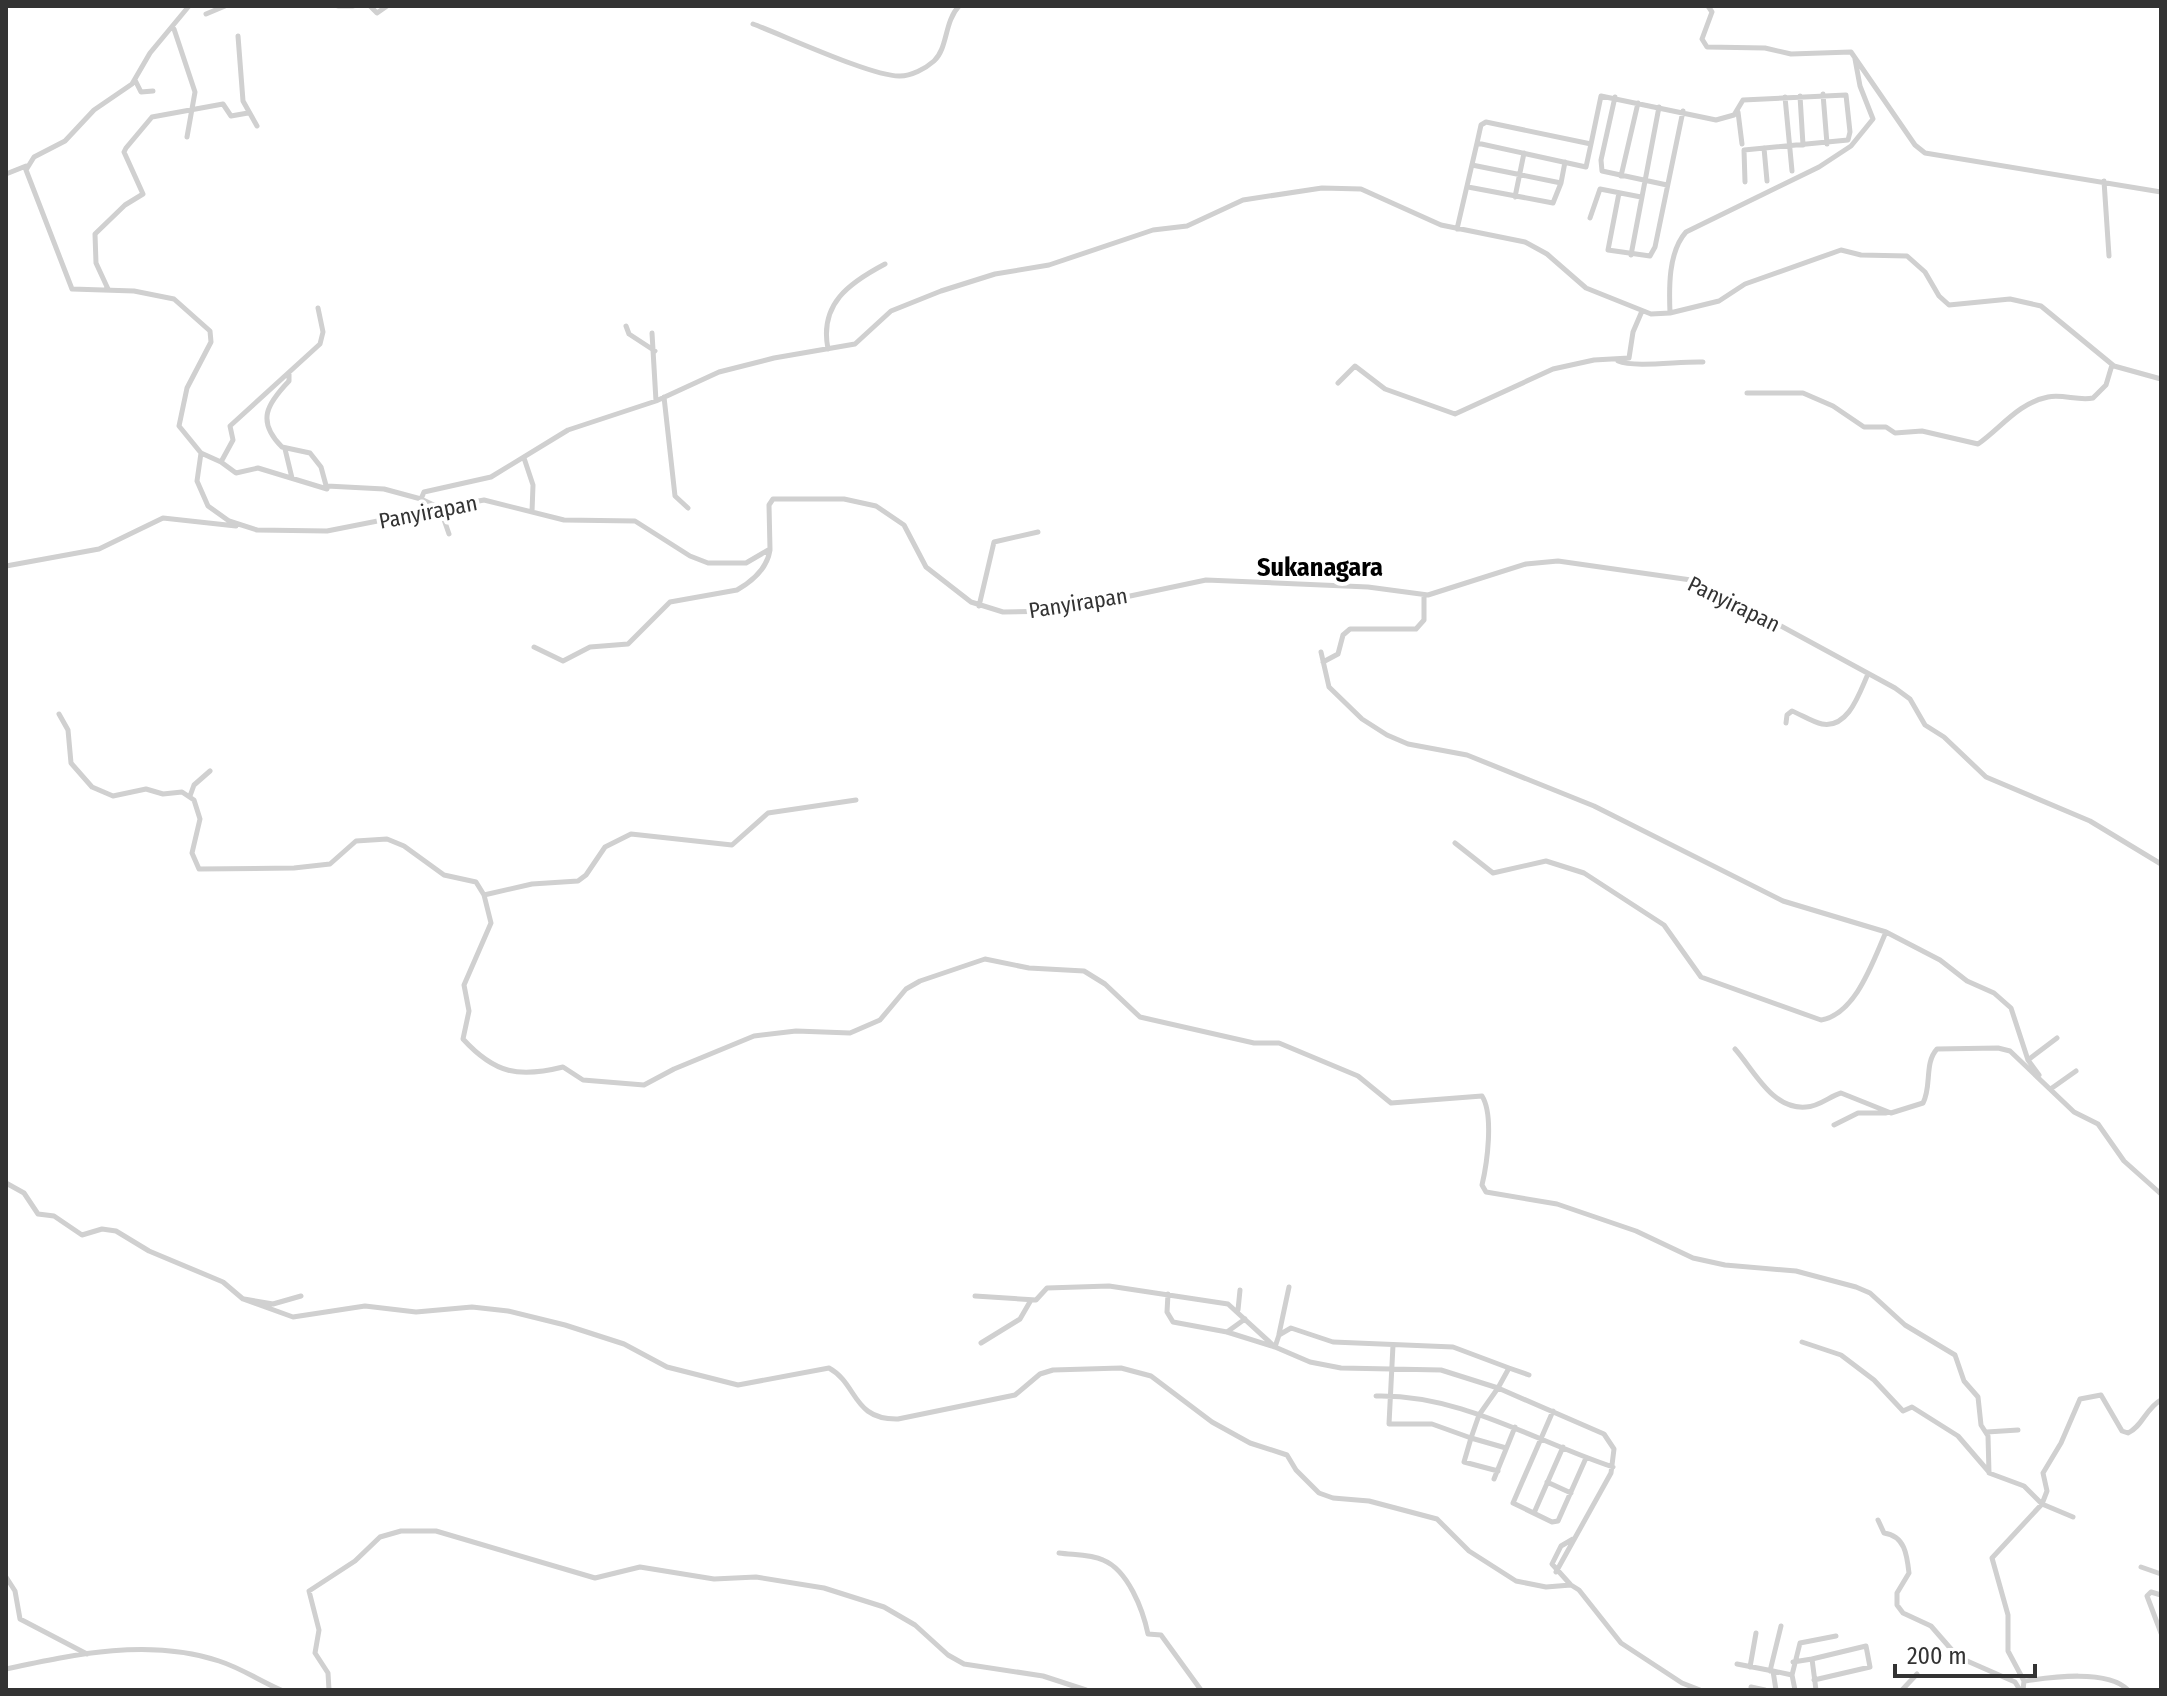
<svg xmlns="http://www.w3.org/2000/svg" width="2167" height="1696" font-family="'Fira Sans Condensed',sans-serif">
<rect width="100%" height="100%" fill="#fff"/>
<g fill="none" stroke-linecap="round" stroke-linejoin="round">
<!-- minor -->
<path stroke="#d0d0d0" stroke-width="5" d="M189,6L150,53L132,84L94,110L65,141L34,157L26,170L72,289L134,291L174,299L210,331L211,342L187,388L179,426L201,453L197,481L208,506L229,521L257,530L327,531L484,500L564,520L635,521L690,556L708,563H746L770,549L769,505L773,499H844L876,506L904,525L926,567L971,602L1003,612L1059,611L1206,580L1368,587L1428,595L1526,564L1558,561L1698,581L1895,688L1910,699L1925,725L1944,737L1986,777L2090,821L2161,864
M338,6H353
M370,6L377,13L387,6
M1708,6L1712,12L1702,39L1707,47L1765,48L1791,54L1851,52L1915,145L1925,153L2161,192
M206,14L225,6
M753,24C783,35 873,77 900,76C911,76 925,69 934,61C948,48 944,22 959,6
M174,29L195,92L187,137
M238,36L243,101L257,126
M135,80L141,92L153,91
M1823,94L1827,144
M1800,96L1803,145
M1615,97L1601,160L1602,171L1667,185
M1785,97L1792,171
M1738,112L1742,144
M1477,143L1481,125L1486,122L1591,144L1601,96L1716,120L1734,115L1743,100L1846,95L1850,132L1848,140L1744,150L1745,182
M1764,148L1767,181
M1472,165L1561,183L1565,162
M6,174L26,166
M1621,176L1638,103
M2104,181L2109,256
M1468,187L1553,203L1561,183
M1619,193L1608,250L1650,256L1655,247L1683,111
M1515,197L1524,153
M1590,218L1600,189L1641,197
M1457,229L1477,143L1586,167L1591,144
M1631,255L1659,107
M108,289L96,263L95,234L125,205L143,194L124,152L126,148L152,117L223,104L231,116L248,113
M1670,313C1669,289 1668,252 1686,232L1819,167L1851,146L1873,119L1860,86L1855,59
M626,326L629,334L655,351
M652,333L656,401
M828,349C819,304 849,283 885,264
M1618,361C1635,368 1680,361 1703,362
M1338,383L1355,366L1385,389L1455,414L1553,369L1594,360L1629,358L1633,332L1642,311
M1747,393H1803L1833,406L1864,427H1886L1895,433L1922,431L1978,444C2001,428 2018,403 2048,397C2063,394 2078,401 2093,398L2106,385L2112,365
M664,397L675,496L688,508
M285,449L292,478
M201,453L221,462L233,440L230,426L320,344L323,332L318,308
M524,458L533,485L532,512
M221,462L236,473L258,468L327,489L321,467L310,453L282,447C256,421 267,404 289,381V374
M327,486L384,489L421,499
M449,534L440,508L421,499L424,492L491,477L568,430L656,401L719,372L774,358L855,344L891,311L941,291L995,274L1049,265L1153,230L1187,226L1243,200L1322,188L1361,189L1441,225L1525,242L1547,254L1586,288L1651,314L1670,313L1719,301L1745,284L1841,250L1861,255L1907,256L1925,272L1939,296L1949,305L2010,299L2041,306L2114,366L2161,379
M6,566L99,549L163,518L236,526
M979,606L994,542L1038,532
M534,647L563,661L590,647L628,644L670,602L737,590C753,581 767,569 770,550
M1321,652L1329,687L1362,719L1387,735L1408,744L1467,755L1594,806L1783,901L1886,932L1940,960L1967,981L1994,993L2011,1008L2028,1060L2039,1075
M1323,662L1338,654L1343,635L1350,629H1416L1424,620V595
M59,714L68,730L71,763L92,787L113,796L146,789L163,794L182,792L194,800L200,819L192,853L199,869L294,868L330,864L356,841L387,839L404,846L444,875L476,882L484,895L491,923L464,985L469,1011L463,1039C495,1074 519,1078 563,1067L583,1080L644,1085L674,1069L754,1036L796,1031L850,1033L880,1020L906,989L920,981L985,959L1029,968L1084,971L1105,984L1140,1017L1254,1043H1279L1358,1076L1391,1103L1482,1096C1494,1115 1487,1164 1482,1185L1486,1192L1557,1204L1636,1231L1693,1258L1725,1265L1796,1271L1856,1287L1870,1293L1905,1325L1955,1355L1964,1381L1978,1397L1981,1425L1988,1436L1989,1473L2024,1486L2042,1504L2073,1517
M1786,723L1787,715L1792,711C1802,715 1812,722 1822,724C1849,729 1860,691 1868,674
M190,796L194,785L210,771
M1455,843L1493,873L1546,861L1584,873L1664,925L1701,977L1821,1020C1856,1014 1873,961 1886,932
M484,895L532,884L578,881L586,875L605,847L631,834L732,845L768,813L856,800
M1735,1049C1754,1070 1772,1110 1806,1107C1819,1107 1830,1096 1841,1093L1891,1113L1923,1103C1932,1086 1924,1063 1937,1049L1998,1048L2010,1051L2074,1112L2098,1124L2124,1161L2161,1194
M2028,1060L2057,1038
M2052,1088L2076,1071
M1834,1125L1858,1113H1886
M6,1183L24,1193L38,1214L54,1216L82,1235L102,1229L116,1231L149,1251L223,1282L243,1299L293,1317L365,1306L416,1312L472,1307L508,1311L565,1325L624,1344L667,1367L738,1385L829,1368C858,1384 852,1420 898,1419L1015,1395L1040,1374L1053,1370L1121,1368L1151,1376L1212,1422L1250,1443L1287,1455L1296,1470L1319,1493L1333,1498L1369,1501L1437,1519L1469,1551L1516,1581L1546,1587L1571,1585L1579,1590L1621,1643L1682,1683L1700,1690
M1168,1294L1167,1312L1173,1322L1227,1332L1275,1347L1279,1335L1291,1328L1333,1342L1453,1347L1509,1368L1498,1388L1604,1434L1614,1449L1611,1473L1556,1572
M975,1296L1036,1300L1047,1288L1109,1286L1228,1304L1275,1347L1310,1362L1341,1368L1441,1370L1498,1388L1479,1415L1471,1438L1506,1448
M244,1299L273,1304L301,1296
M1238,1310L1240,1290
M1227,1332L1245,1319
M1279,1334L1289,1287
M1802,1342L1841,1355L1874,1380L1903,1411L1912,1407L1958,1436L1989,1472
M981,1343L1020,1319L1031,1300
M1393,1345L1389,1424H1432L1471,1438L1464,1462L1498,1471
M1509,1368L1529,1375
M1376,1396C1461,1394 1534,1441 1613,1467
M1553,1411L1513,1503L1552,1522L1558,1521L1586,1458
M1987,1432L2018,1430
M1494,1479L1515,1427
M1547,1482L1571,1493
M1534,1513L1563,1447
M1878,1520L1884,1533C1905,1536 1907,1555 1909,1573L1897,1593V1605L1903,1613L1931,1626L1958,1657L2015,1682L2020,1690
M1059,1553C1073,1555 1091,1554 1103,1560C1128,1570 1143,1610 1148,1634L1161,1635L1201,1690
M2141,1567L2161,1574
M6,1577L15,1591L20,1619L87,1654
M1570,1584L1552,1564L1561,1546L1573,1539
M2161,1595L2151,1592L2147,1596L2161,1633
M1793,1662L1812,1659
M1737,1664L1773,1671L1776,1690
M1750,1667L1756,1633
M6,1669C75,1654 150,1638 219,1661C241,1668 260,1681 281,1690
M1770,1671L1781,1626
M1773,1671L1792,1675L1795,1690
M1792,1675L1800,1643L1836,1636
M1814,1680L1870,1667L1866,1646L1812,1659L1816,1690
M2025,1681C2051,1677 2108,1669 2128,1690
M1751,1687L1765,1690
M329,1690L328,1673L315,1653L319,1630L309,1591L355,1561L380,1537L401,1531H436L595,1578L640,1567L714,1579L756,1577L824,1588L884,1607L915,1625L948,1655L964,1664L1043,1676L1086,1690
M1902,1690L1917,1674
M2023,1690L2024,1681L2008,1651V1615L1992,1558L2042,1504L2047,1491L2043,1473L2061,1443L2080,1399L2101,1395L2122,1431L2128,1433C2142,1427 2146,1408 2161,1400"/>
</g>
<g text-anchor="middle" dominant-baseline="central" stroke-width="8" stroke-linejoin="round" paint-order="stroke">
<!-- street labels -->
<g font-size="22" fill="#333" stroke="#fff">
<text transform="translate(428 512) rotate(-11)">Panyirapan</text>
<text transform="translate(1078 603) rotate(-9)">Panyirapan</text>
<text transform="translate(1734 604) rotate(26)">Panyirapan</text>
</g>
<!-- quarter labels -->
<g font-size="26" font-weight="bold" fill="#000" stroke="#fff">
<text x="1320" y="567">Sukanagara</text>
</g>
</g>
<!-- border -->
<rect width="2167" height="1696" fill="none" stroke="#333333" stroke-width="16"/>
<!-- scale -->
<path d="M1895 1664v12h140v-12" fill="none" stroke="#333333" stroke-width="4"/>
<text x="1907" y="1664" font-size="24" fill="#333333" stroke="#ffffff" stroke-width="6" paint-order="stroke">200 m</text>
</svg>
